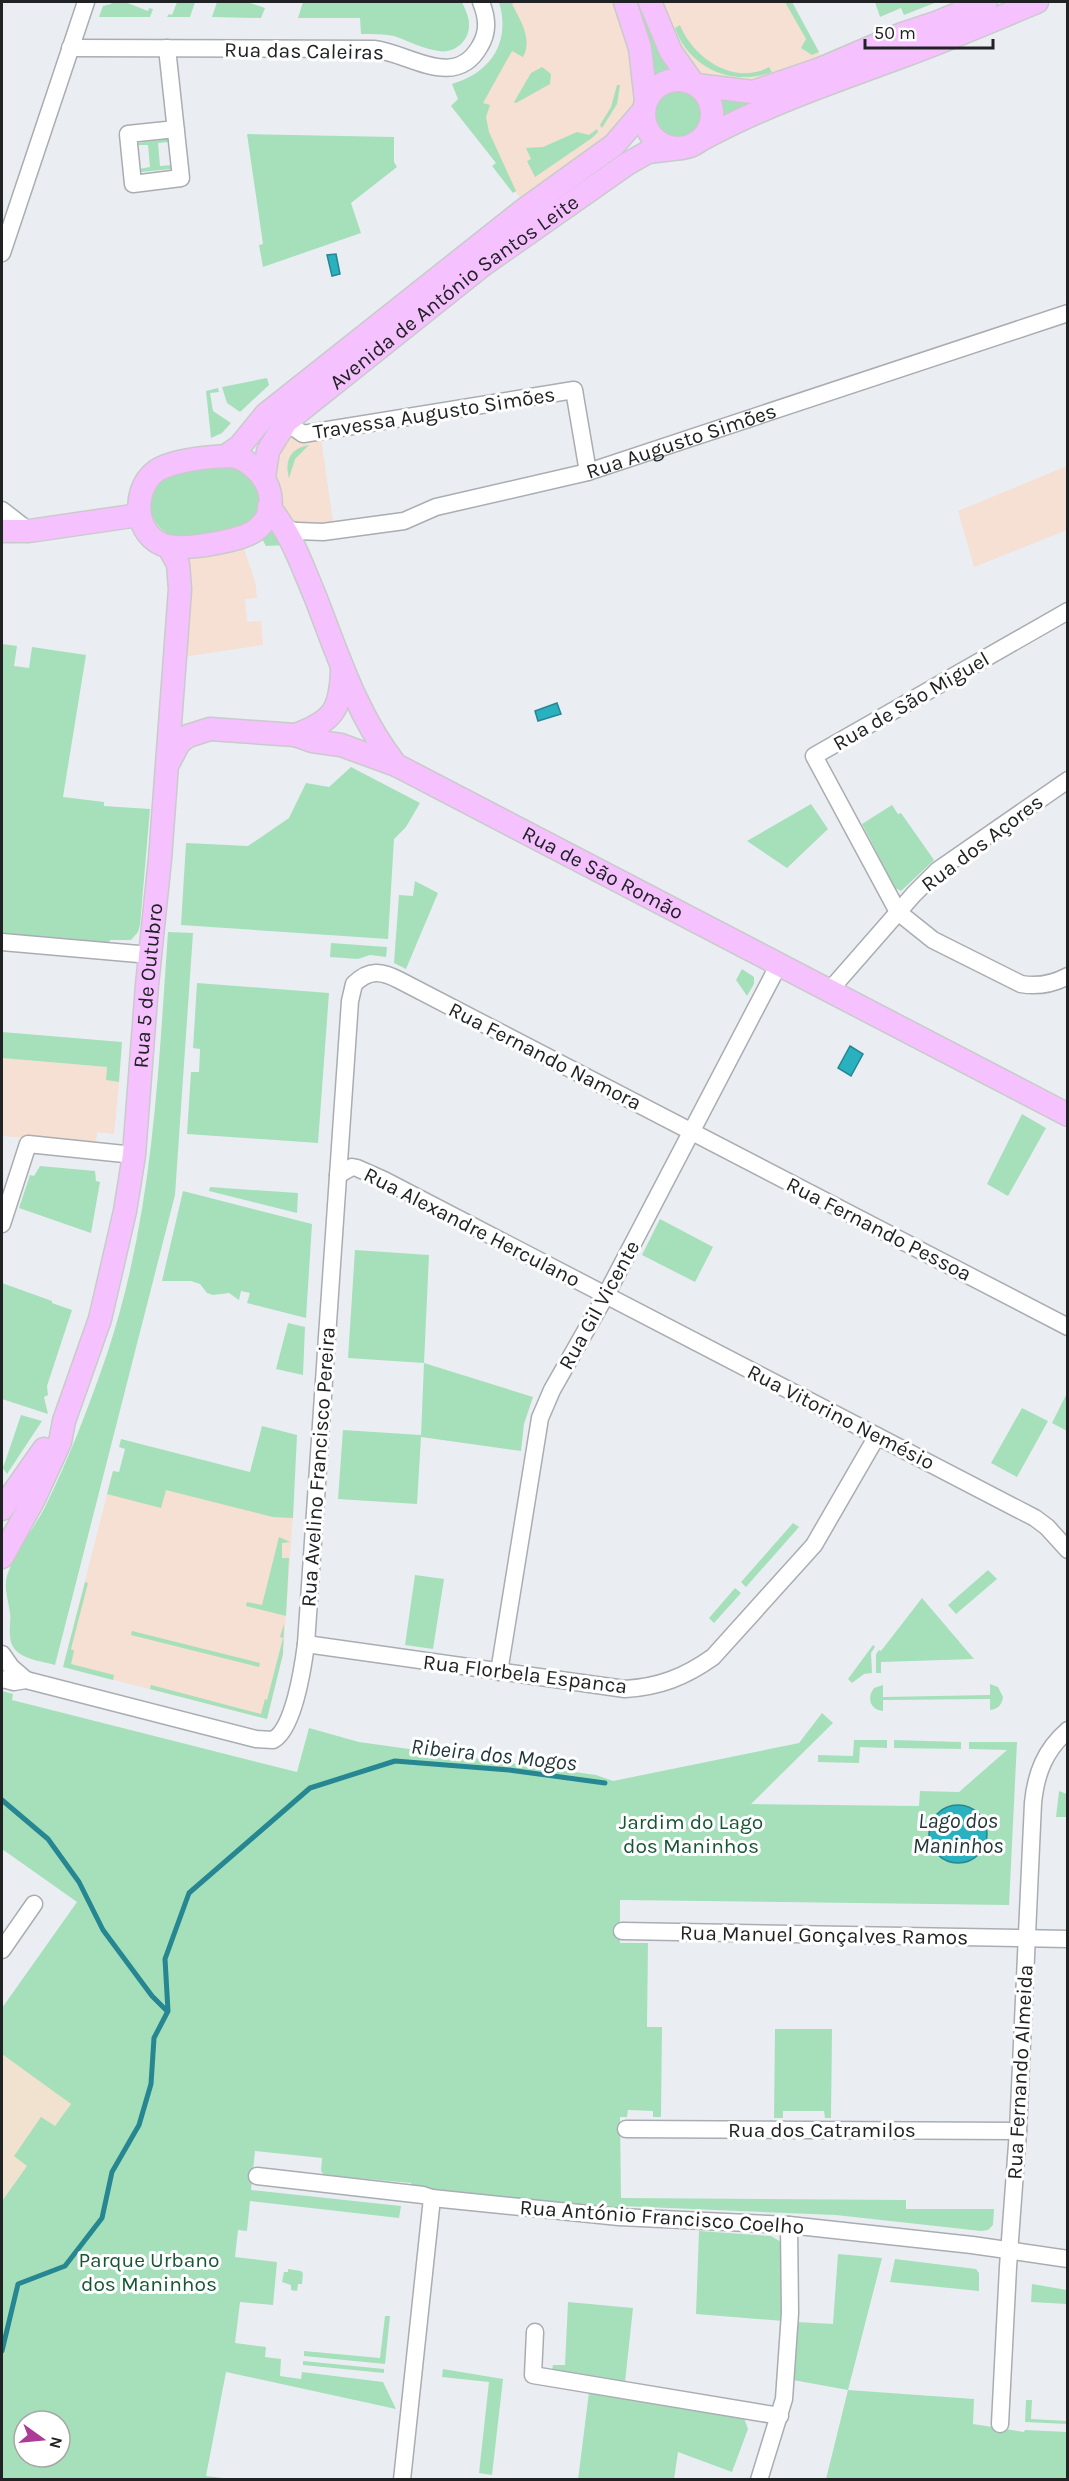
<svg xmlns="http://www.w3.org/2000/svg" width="1069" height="2481" font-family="Karla,sans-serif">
<rect width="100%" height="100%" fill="#eaeef3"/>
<!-- commercial -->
<path fill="#f6dfd3" d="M499,2H623L643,88L631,122L526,207L496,163L451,106L458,99L452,84L466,79L480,71L498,51L503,31V15Z
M652,2H792L826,65L755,89L692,77Z
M298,416L321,438L334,529L287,527L267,467Z
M1067,466V530L974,567L958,511Z
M241,539L256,585L257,598L245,599L247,622L261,621L263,645L176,658L178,549Z
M2,1058L107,1067L106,1080L119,1082L114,1134L97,1132L96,1144L2,1136Z
M113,1471L293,1516L283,1654L267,1719L63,1667Z"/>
<!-- education -->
<path fill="#f1e1cf" d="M2,2054L71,2104L2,2201Z"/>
<!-- green -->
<path fill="#a5e0ba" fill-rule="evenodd" d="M112,2H125L148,11L149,8L153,9L150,17H99L103,6L111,4Z
M177,2H195L190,17H167L169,14L172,15Z
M217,2L250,3L265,8L261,18L212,17Z
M303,2H462C465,9 469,16 469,24C470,40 455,54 439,51C423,49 409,41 394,36C383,34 372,34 361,34L360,18H298Z
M499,2H516L512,4C520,20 533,39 523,57L512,51L483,103L490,105L486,117L489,132L516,191L513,193L492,166L496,163L451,106L458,99L452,84C491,73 511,42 499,2Z
M635,2H640L655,45L672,70L654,76Z
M785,2H792L819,52L812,55L801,48L806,39Z
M875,2H937L904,15L901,8L880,17Z
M680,25C693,58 734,86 769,67L772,72C732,87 689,68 675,28Z
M542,67L551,74L550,84L516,103L514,102L531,73Z
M617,85H620L617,104L602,128L600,125L611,107Z
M652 114a25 25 0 1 1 50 0a25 25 0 1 1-50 0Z
M717,97L761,100L720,124L721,110Z
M597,129L598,132L592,138L535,177L527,161L531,159L526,148L543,147L577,132L589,135Z
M247,134L394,137V162L397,167L351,203L361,233L263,267L259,245L263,244Z
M167,139L169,142L158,143L160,166L172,165L171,169L141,172L139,169L150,167L148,145H136L137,143Z
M267,378L269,385L240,412L227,403L222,387Z
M218,388L219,392L210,393L213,411L231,423L222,433L211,438L206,391Z
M309,445L295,459L289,478C284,460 291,448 309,445Z
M224,466C252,469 273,500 248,522C237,531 196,537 181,537C150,535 138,494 166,478C181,469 207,469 224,466Z
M272,529L287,545L266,546L262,539Z
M2,644L17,646L14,666L29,668L32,647L86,655L63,797L104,802V806L150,809L140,925L138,932L131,940H110L109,943L2,933Z
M351,767L420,803L406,827L394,839L388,939L181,925L186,843L248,846L289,818L306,783L329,787Z
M811,804L828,829L787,868L747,841Z
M892,805L898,814L901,813L934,860L901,891L895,888L862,824Z
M415,881L438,893L406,969L394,963L399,895L413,896Z
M168,932L193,933L175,1195L55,1665C38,1660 11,1659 10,1636C9,1628 11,1621 10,1613C9,1603 5,1593 6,1582C8,1561 36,1526 46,1505C70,1456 89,1406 107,1354C153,1216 158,1075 168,932Z
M331,943L387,947L386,957L370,955L358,959L330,957Z
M742,969L754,977V984L747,996L736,980Z
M197,983L329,993L318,1143L187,1134L191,1072H199L200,1049L193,1048Z
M2,1032L122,1042L119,1082L106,1080L107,1067L2,1058Z
M1022,1114L1046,1128L1008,1196L987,1184Z
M40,1166L95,1171L96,1181L100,1182L91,1233L19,1208L30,1175L34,1176Z
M210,1187L298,1193L297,1213L209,1191Z
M183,1191L312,1224L306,1318L247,1303L250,1293L241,1291L239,1300L229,1293L213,1295L207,1293L200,1284L191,1281H162Z
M660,1219L713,1247L695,1282L642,1255Z
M355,1250L429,1255L424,1363L533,1397L524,1424L521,1451L421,1437L417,1504L338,1499L343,1430L421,1435L424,1363L348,1358Z
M2,1283L52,1301V1303L72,1310L47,1386L48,1395L44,1397L48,1414L2,1399Z
M288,1323L305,1327L303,1375L276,1369Z
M1067,1393V1431L1052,1423Z
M1022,1408L1048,1421L1017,1477L991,1463Z
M21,1415L42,1421L7,1474L3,1468Z
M262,1426L297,1435L293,1518L273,1517L166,1490L161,1508L107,1494L113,1471L119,1472L125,1449L119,1447L121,1439L250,1472Z
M793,1523L799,1527L746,1587L741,1582Z
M279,1537L290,1542L282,1543V1558H289L286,1616L246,1606L247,1602L262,1605Z
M988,1570L997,1579L956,1614L948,1605Z
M415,1575L444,1579L433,1649L405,1645Z
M85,1582L88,1583L71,1649L74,1651L71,1664L114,1675L113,1680L63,1667Z
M735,1588L741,1593L714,1623L709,1618Z
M922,1598L974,1659L881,1662V1673H876V1654L879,1650L881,1651Z
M284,1624L283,1654L267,1719L150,1689L151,1685L261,1714L265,1699L267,1700L283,1638L280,1637Z
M132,1631L260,1663L259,1667L131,1635Z
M873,1645L875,1647L871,1653L872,1673L864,1674L852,1683L848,1679Z
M990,1684L998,1687L1003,1697C1002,1705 998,1709 990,1710V1699L883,1700V1711C873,1710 868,1703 871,1693L874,1688L883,1685V1697L990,1695Z
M2,1691L13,1694L12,1700L297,1772L309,1728L359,1742L596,1775L613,1781L799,1743L822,1713L833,1723L751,1804L919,1806L920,1791L959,1792L1007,1750L969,1749V1742H1017L1009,1905L620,1900V1943H648L647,2027H662L661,2117H653V2111L628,2110L627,2117H620L621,2198L906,2200V2209H994L993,2225L988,2230L981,2231L836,2215L621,2206L620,2209L411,2187V2183L324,2175L321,2171L322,2158L255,2151L251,2190L401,2206L399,2218L250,2201L247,2231L238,2230L235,2257L277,2262L273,2305L240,2302L235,2343L266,2347L265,2357L281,2359L280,2376L301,2379L302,2372L383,2382L396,2409L226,2372L206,2476L231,2479H2V2201L27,2166L14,2156L41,2117L55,2126L71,2104L2,2054V2008L77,1902L2,1849ZM24,2421H60V2457H24Z
M854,1740H887V1748L860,1747L859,1763L818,1762V1755L853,1756Z
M894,1740L961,1742V1749L894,1748Z
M1059,1791L1067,1794V1817H1056Z
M775,2029H832L831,2118H825L824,2111H783V2118H774Z
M699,2231L771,2236L781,2242L784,2321L696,2314Z
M838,2254L882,2258L848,2390L974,2399L973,2424L1024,2432L1025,2430L1067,2432V2479H826L848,2390L793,2380L797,2322L833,2324Z
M895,2259L976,2269L979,2273V2291L890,2282Z
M288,2269L301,2271L303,2273L302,2284H298L297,2291L291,2290V2285L282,2282L284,2272H288Z
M1032,2284L1067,2290V2304L1031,2302Z
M568,2302L633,2308L625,2382L552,2370L553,2365H565Z
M385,2316H390L385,2364L304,2356V2351L380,2358Z
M303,2361L384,2369V2373L303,2365Z
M443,2369L503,2379L492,2475L479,2473L489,2382L442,2377Z
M589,2392L744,2418L748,2429L732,2472L678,2452L674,2479L578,2480Z
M1026,2400H1032L1031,2419L1067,2421V2424L1025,2422Z"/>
<!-- water -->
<path fill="#29b1c0" stroke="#268691" stroke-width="1.5" d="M336,254L340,274L332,276L327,255Z
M557,703L561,714L538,721L535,711Z
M850,1046L863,1054L851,1076L838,1068Z
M929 1834a29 29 0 1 1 58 0a29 29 0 1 1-58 0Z"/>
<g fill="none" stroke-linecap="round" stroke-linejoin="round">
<!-- stream -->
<path stroke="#268691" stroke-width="5" d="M2,1800L48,1839L79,1882L103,1930L152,1996L167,2011
M2,2351L18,2284L65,2266L102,2218L112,2172L139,2125L151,2084L154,2038L168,2011L165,1959L189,1893L310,1788L395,1761L509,1770L605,1783"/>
<!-- minor casing -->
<g stroke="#a9adb2" stroke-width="19">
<g id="minor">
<path d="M70,48L374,49C409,53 455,91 480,46C489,31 487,17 481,2"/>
<path d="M167,48L181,178L133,184L128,134L176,129"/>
<path d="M2,253L86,2"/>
<path d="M286,422L303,434L574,390L588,472"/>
<path d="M2,510L29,531"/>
<path id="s1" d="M286,529L297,531L323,532L404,521L436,507L588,472L1068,313"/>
<path d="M1068,611L814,756L898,912L933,940L1021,984C1038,987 1053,984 1068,976"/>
<path d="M2,942L150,955"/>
<path d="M830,990L914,894L938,870L1068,780"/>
<path d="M338,1175L352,1167L357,1168L384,1180L1035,1518L1047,1527L1068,1550"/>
<path d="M2,1224L28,1144L134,1155"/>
<path d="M306,1644L625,1689C659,1687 685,1677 713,1657L814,1545L877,1436"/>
<path d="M2,1654L11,1667L26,1680"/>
<path d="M499,1672L540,1418L552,1390L606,1295L779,964"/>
<path d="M2,1679L14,1682L26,1680L256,1739L273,1740C294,1729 303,1667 306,1644L350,1001L354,984C369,969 382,971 399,980L1068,1327"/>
<path d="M622,1931L1068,1939"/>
<path d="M2,1950L34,1904"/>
<path d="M626,2129L1018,2131"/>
<path d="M257,2176L423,2195L432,2198L619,2217L789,2225L972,2245L1068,2259"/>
<path d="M535,2332L533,2375L780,2416"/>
<path d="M1000,2424L1008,2267L1018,2131L1033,1803C1036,1773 1045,1750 1068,1730"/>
<path d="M402,2480L432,2198"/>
<path d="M759,2480L784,2399L790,2313L789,2225"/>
</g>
</g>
<!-- major casing -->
<g stroke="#c9caca" stroke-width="25">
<g id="major">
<path d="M625,2L640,48L646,101"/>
<path d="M650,2L671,52L693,83"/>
<circle cx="678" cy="114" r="34"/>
<path d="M696,85L753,92L820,69L902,34L938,22L986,2"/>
<path d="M699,141C764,105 836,81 906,55C950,39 993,20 1037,2"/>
<path d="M226,456L240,446L266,414L521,212L614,145L644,110"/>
<path d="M233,456C266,465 286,506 256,530C241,541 194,548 175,547C136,546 128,492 156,471C172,460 213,456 233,456Z"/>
<path id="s2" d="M264,477L268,451L286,422L483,265L627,164L648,152L681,148"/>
<path id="s3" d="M269,507C292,535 301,563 315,596C338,655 357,716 396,765L1068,1115"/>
<path d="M2,531H29L139,515"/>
<path d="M295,735C334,721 341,709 342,669"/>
<path d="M169,762L179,743L188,736L210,729L295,735L312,741L341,745L396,765"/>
<path d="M2,1509L44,1449"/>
<path id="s4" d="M2,1557L34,1499L60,1442L64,1421L100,1319L125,1211L134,1155L147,985L160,859L180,589L178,564L168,546"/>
</g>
</g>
<!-- minor -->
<use href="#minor" stroke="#fff" stroke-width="16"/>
<!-- major -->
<use href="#major" stroke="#f5c2ff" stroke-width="22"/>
</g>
<g text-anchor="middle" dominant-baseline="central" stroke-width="6" stroke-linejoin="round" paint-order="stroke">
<!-- street labels -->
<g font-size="21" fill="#202224" stroke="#fff">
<text transform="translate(304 51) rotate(1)">Rua das Caleiras</text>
<text stroke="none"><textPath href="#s2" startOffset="273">Avenida de António Santos Leite</textPath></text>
<text transform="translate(434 413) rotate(-9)">Travessa Augusto Simões</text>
<text stroke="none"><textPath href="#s1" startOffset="408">Rua Augusto Simões</textPath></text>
<text transform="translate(911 701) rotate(-30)">Rua de São Miguel</text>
<text transform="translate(982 843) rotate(-37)">Rua dos Açores</text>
<text stroke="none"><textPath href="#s3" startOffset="522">Rua de São Romão</textPath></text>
<text stroke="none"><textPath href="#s4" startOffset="596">Rua 5 de Outubro</textPath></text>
<text transform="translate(545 1056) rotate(27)">Rua Fernando Namora</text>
<text transform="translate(472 1227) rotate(27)">Rua Alexandre Herculano</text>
<text transform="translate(879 1229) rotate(27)">Rua Fernando Pessoa</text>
<text transform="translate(599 1305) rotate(-61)">Rua Gil Vicente</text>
<text transform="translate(841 1417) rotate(27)">Rua Vitorino Nemésio</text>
<text transform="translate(318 1467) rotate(-86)">Rua Avelino Francisco Pereira</text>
<text transform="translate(525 1674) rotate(7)">Rua Florbela Espanca</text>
<text transform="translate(824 1935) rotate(1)">Rua Manuel Gonçalves Ramos</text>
<text transform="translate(1020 2072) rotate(-87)">Rua Fernando Almeida</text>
<text x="822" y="2130">Rua dos Catramilos</text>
<text transform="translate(662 2217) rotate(4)">Rua António Francisco Coelho</text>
</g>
<!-- park labels -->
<g font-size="21" fill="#165635" stroke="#fff">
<text x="691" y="1822">Jardim do Lago<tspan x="691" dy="24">dos Maninhos</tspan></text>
<text x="149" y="2260">Parque Urbano<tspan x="149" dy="24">dos Maninhos</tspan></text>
</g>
<!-- water labels -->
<g font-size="22" font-style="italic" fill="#1f3538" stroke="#fff">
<text transform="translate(494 1755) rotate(6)">Ribeira dos Mogos</text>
<text x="958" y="1821">Lago dos<tspan x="958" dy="25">Maninhos</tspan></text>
</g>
</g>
<!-- border -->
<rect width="1069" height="2481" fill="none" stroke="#202224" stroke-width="6"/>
<!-- north arrow -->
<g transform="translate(42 2439) rotate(105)"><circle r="28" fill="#ffffff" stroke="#a6a7a7" stroke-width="1.5"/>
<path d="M0-4.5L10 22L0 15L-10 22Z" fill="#ab3b97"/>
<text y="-9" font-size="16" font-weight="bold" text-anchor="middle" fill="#202224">N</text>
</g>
<!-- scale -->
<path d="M865 39v9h128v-9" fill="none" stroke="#202224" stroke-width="3"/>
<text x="874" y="39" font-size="18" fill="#202224" stroke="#ffffff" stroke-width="4.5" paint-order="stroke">50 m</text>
</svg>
